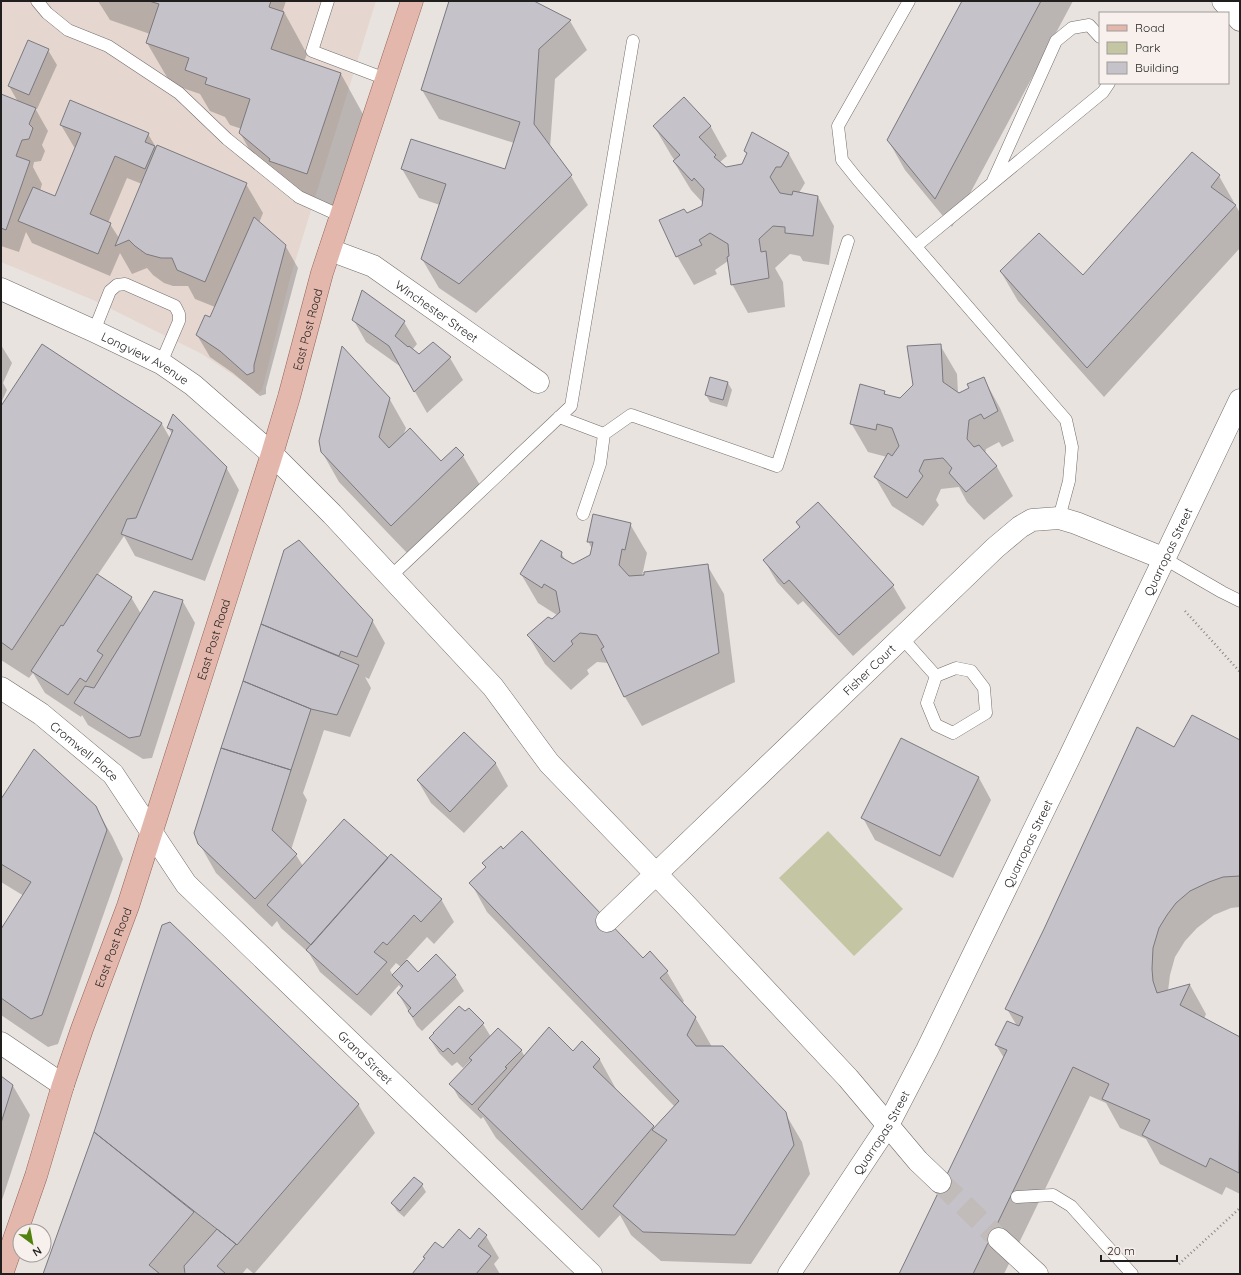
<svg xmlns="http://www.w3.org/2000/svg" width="1241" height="1275" font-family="Quicksand,sans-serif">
<rect width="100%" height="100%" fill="#e9e3e0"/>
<!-- built -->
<path fill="#e5d7d0" d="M1,1H376L291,275L262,390L257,394L245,383L202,354L93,300L1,262Z"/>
<!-- green -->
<path fill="#c4c6a3" d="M828,831L903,909L854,956L779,878Z"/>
<!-- shadow -->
<path fill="#0003" fill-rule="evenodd" d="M98,1H286L283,10L307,54L304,62L341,74L364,116L331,214L294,202L292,197L264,175L240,133L242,129L230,125L225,117L210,111L200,94L171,84L147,43L150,34L110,20Z
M450,1H532L570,21L587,50L555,79L550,148L571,176L588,205L476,313L439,288L422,259L440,205L419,198L402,169L505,171L514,143L439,119L422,90Z
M963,1H1073L952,227L905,170L888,140Z
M48,50L57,65L37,109L35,108L48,131L42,145L45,151L41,161L34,162L33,167L42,184L40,191L55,197L76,148L74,147L61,125L148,134L157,149L246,184L263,213L259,223L285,245L298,268L266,388V394L260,396L233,373L210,357L197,335L211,319L215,307L195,299L188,286H173L164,283L153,275L147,268L132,274L120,253L110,276L32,243L26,232L19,252L1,246V95L18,102L9,86ZM127,178L142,184L119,238L110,224L108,223Z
M684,98L711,127L727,156L719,163L725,168L743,165L747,155L745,151L789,154L805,183L799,193L818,197L834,226L829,265L803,261L800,256L790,254L775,268L783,282L785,307L748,313L732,284L728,261L715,270L717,274L694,285L677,256L660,221L686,214L703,207V203L691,190L674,162L675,161L671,155L654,126Z
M1219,176L1240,213V248L1104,397L1018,301L1001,272L1083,276Z
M353,319L404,322L417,344L412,350L419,356L433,344L450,358L463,380L427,413L401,367L366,342Z
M1,345L12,363L3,383L7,390L1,403Z
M42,345L162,424L171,440L173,435L168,428L173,416L226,467L239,490L205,581L135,556L124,536L97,576L131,597L141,614L182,600L195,623L152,758L143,759L88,725L82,715L81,717L45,693L33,673L29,678L1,660V408Z
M940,345L957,374L958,393L970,388L984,379L1000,408L1014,441L1002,447L999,442L986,449L985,454L997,467L1013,496L984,520L967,502L959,487L941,489L936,500L939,505L923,526L892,506L875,477L887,457L868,452L851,423L884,392L887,396L900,399L914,386Z
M728,383L732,390L727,407L710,402L706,395Z
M389,398L406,428L403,436L441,462L463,456L480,485L408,554L339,482L322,452Z
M797,523L893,586L906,608L853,656L803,601L798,605L777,582L764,560L800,528Z
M630,524L647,553L642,576L707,565L724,594L735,682L642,726L625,697L609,663L597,662L587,670L589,674L571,690L545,664L528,635L552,621L557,615L538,603L521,574L561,553L566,561L573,565L591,556L592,549L588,541Z
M285,551L372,620L385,643L369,679L365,677L371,688L350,737L324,730L303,793L307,800L291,850L296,855L303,866L388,859L441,899L454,922L434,944L427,937L406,960L418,973L436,956L455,976L464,991L422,1031L417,1026L398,993L402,989L399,985L371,1016L320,972L309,953L281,928L277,921L272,927L216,873L199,843L195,833ZM396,963L401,967L393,976L390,970Z
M464,733L496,764L508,786L464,833L431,803L418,781Z
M1240,741V907L1231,908L1214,915L1197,928L1185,941L1175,957L1170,975L1168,991L1190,985L1206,1014L1204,1019L1240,1038V1194L1226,1187L1222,1195L1160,1164L1146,1139L1120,1128L1106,1103L1090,1096L1004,1274H900L1004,1058L996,1045L1017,1026L1007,1009L1175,749Z
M979,778L991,800L953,878L875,840L863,818Z
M1,801L95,806L112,836L123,859L58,1044L48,1047L1,1015V931L24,896L1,882Z
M484,863L643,960L667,972L684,1001L682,1003L695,1017L712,1047L785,1113L802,1142L810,1174L751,1264L661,1261L631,1235L620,1215L599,1238L496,1138L483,1117L481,1119L459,1098L451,1084L471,1062L470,1061L463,1068L457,1062L452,1066L439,1053L430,1039L483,1024L491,1037L521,1050L525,1057L573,1052L582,1043L600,1060L616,1089L615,1090L655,1129L675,1107L487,912L471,883L486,868Z
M1,1077L13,1086L30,1115L1,1203Z
M358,1104L375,1133L254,1274L247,1268L242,1274H186V1270L183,1274H44L95,1133Z
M422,1185L426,1192L404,1217L397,1211L393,1204Z
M479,1230L486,1236L499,1258L494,1264L500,1274H413L425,1259L424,1257L470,1240Z"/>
<!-- building -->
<path fill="#c5c3c9" stroke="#7a797e" d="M149,1H271L269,7L284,12L271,49L341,73L307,174L269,161L270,159L239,133L250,99L205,84L207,78L185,70L189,58L146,43L159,4Z
M449,1H534L571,20L539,49L534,124L572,175L459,284L421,259L446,184L401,169L411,139L505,169L520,122L421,90Z
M962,1H1041L935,199L887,140Z
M28,40L49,49L29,95L8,86Z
M1,94L36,108L29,124L33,128L29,139L22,140L16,156L30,161L6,230L1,228Z
M684,97L711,126L699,137L716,155L714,157L726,167L742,164L747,153L744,151L752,132L789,153L781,167H776L770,177L780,193L792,195L793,191L818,196L813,236L785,233V227L773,226L759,239L761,252L766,251L769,278L731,285L727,257L729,256L728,244L710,233L699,240L702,245L676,257L659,220L684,209L687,213L702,206L704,189L694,178L692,181L673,161L680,155L653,126Z
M70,100L149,133L145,142L155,146L145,169L115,156L90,214L111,223L98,254L18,221L33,187L55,196L81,133L60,125Z
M157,145L247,183L205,282L177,270L172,258H161L146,254L135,246L129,240L115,246Z
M1192,152L1220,175L1211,187L1236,205L1087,368L1000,271L1039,233L1083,275Z
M254,217L286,245L254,365V372L247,375L220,351L196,335L205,315L210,317Z
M362,290L405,321L395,336L408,347L409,346L419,354L433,342L451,357L414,392L389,346L352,320Z
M42,344L162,423L12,650L1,642V406Z
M941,344L943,382L959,393L969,388L967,384L984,377L998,411L984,419L981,414L969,420L967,439L974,447L979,445L997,466L966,492L949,473L952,468L943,458L924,460L919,471L923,476L907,498L874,477L888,453L892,456L899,446L892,428L877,424L876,430L850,424L860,384L885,391L884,394L900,398L913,385L907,346Z
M342,346L390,398L379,437L389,448L410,428L441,461L456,447L464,455L391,526L321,452L319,441Z
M710,377L728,382L723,400L705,395Z
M173,414L227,467L192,560L121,534L127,519L136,518L173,430L167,428Z
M818,502L894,585L839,635L789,580L784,584L763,560L800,527L796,522Z
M593,514L631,523L625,550L622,549L619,565L629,576L644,575V572L708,564L719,653L624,697L601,649L604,647L597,635L580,633L571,641L573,644L554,662L527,635L548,617L552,619L560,612L556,591L544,584L542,588L520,574L541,540L562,552L561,557L573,564L590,555L593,542H587Z
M299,540L373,620L357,657L341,651L339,656L261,624L284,550Z
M97,574L132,597L97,651L103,655L86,682L80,678L68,695L31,671L61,625L63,626Z
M154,591L183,600L140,736L129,738L74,703L85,686L94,688Z
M261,624L359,665L337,715L311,709L243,681Z
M243,681L311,709L291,770L221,748Z
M1192,715L1240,740V876L1223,877L1209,882L1190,891L1176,903L1167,915L1159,928L1153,948L1152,969L1153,981L1157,993L1190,984L1180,1005L1240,1037L1239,1173L1210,1158L1206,1167L1142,1135L1150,1120L1102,1099L1109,1084L1073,1067L973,1274H899L1007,1050L995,1045L1007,1021L1019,1026L1023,1017L1005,1009L1044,929L1137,727L1174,747Z
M464,732L496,763L450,812L417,780Z
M901,738L979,777L940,856L861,818Z
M221,748L291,770L272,830L297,854L255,899L198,844L194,833Z
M34,749L96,806L107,830L42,1015L31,1019L1,998V929L31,882L1,864V799Z
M344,819L388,858L311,945L267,905Z
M522,831L643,958L650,951L668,971L660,978L696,1017L687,1035L696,1046H723L786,1112L794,1145L735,1235L643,1232L613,1206L667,1140L652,1130L679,1101L469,883L486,867L482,863L501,846L503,849Z
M391,854L442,899L421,922L414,915L387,945L383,942L374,952L387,962L357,995L306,950Z
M170,922L359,1104L237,1245L94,1132L162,925Z
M436,954L456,975L413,1017L408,1011L411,1008L397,993L403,986L392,975L407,960L418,972Z
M459,1006L465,1011L469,1008L484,1023L454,1054L448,1048L443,1052L429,1038L434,1033H433Z
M549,1027L573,1051L582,1041L600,1059L593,1067L654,1126L582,1210L478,1109Z
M498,1028L522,1050L505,1067L507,1068L472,1105L449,1084L472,1060L469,1058Z
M1,1076L13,1085L1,1123Z
M94,1132L194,1212L149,1265L160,1274H43Z
M414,1177L423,1184L400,1211L391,1203Z
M479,1228L487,1235L478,1246L491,1256L476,1274H412L425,1258L423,1257L435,1242L443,1248L459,1229L470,1239Z
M217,1229L236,1244L217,1266L226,1274H185L184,1266Z"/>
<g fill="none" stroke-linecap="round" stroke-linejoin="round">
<!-- secondary-tunnel -->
<path stroke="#c1bcb9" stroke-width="22" stroke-dasharray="22 11" stroke-linecap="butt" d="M940,1182L999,1239"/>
<!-- service casing -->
<g stroke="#726c6a" stroke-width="13">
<path id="service" d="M37,1L47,13L68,30L108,46L179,93L227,139L299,197L341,216
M328,1L312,51L386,79
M909,1L838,126L842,160L858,180L1066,420L1072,447L1069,481L1059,518
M993,181L1056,41L1072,28L1089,25L1100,37
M916,246L1103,92L1109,83
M94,331L110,291L117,285L125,284L175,306L179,314V321L161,363
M559,417L604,434L631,415L777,466L848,241
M583,514L600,464L604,434
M1165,559L1222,592L1240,601
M390,577L571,406L633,41
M902,638L936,676L927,703L936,725L953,733L986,713L984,688L971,671L956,668L936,676
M1017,1197L1053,1195L1071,1206L1132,1274"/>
</g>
<!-- minor casing -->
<g stroke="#726c6a" stroke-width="23">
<g id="minor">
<path id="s1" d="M330,250L373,266L538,382"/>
</g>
</g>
<!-- tertiary casing -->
<g stroke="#726c6a" stroke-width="23">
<g id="tertiary">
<path id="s2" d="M1,688L41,714L113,774L186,884L591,1274"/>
<path id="s3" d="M607,921L995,548L1020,527L1032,520L1059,518L1076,523L1165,559"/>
<path id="s4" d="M789,1274L888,1125L927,1050L1070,756L1240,400"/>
</g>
</g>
<!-- secondary casing -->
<g stroke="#726c6a" stroke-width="23">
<g id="secondary">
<path d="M1223,1L1240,20"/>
<path id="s5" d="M1,289L94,331L161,363L193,385L272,454L332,514L493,687L549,763L683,902L848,1078L918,1161L940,1182"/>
<path d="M1,1043L63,1085"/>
<path d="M999,1239L1037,1274"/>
</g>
</g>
<!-- primary casing -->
<g stroke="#936356" stroke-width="23">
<g id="primary">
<path id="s6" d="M2,1274L36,1176L63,1085L82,1029L128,906L272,454L289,397L322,273L412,1"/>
</g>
</g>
<!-- path -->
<path stroke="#8c8785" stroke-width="2.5" stroke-dasharray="1 3" stroke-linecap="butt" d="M1185,611L1240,672
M1179,1264L1240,1208"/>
<!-- service -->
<use href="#service" stroke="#fff" stroke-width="12"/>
<!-- minor -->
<use href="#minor" stroke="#fff" stroke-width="22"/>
<!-- tertiary -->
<use href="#tertiary" stroke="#fff" stroke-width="22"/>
<!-- secondary -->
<use href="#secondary" stroke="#fff" stroke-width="22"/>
<!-- primary -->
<use href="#primary" stroke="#e3b7ac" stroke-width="22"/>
</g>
<g text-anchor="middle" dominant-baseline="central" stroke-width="4" stroke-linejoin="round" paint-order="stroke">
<!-- street labels -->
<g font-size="12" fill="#211f1e" stroke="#f7f0ed">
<text stroke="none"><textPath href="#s1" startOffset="124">Winchester Street</textPath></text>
<text stroke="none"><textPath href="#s6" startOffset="993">East Post Road</textPath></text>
<text stroke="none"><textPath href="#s5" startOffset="160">Longview Avenue</textPath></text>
<text stroke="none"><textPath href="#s4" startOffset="817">Quarropas Street</textPath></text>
<text stroke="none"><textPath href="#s6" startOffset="669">East Post Road</textPath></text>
<text stroke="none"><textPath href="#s3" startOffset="363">Fisher Court</textPath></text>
<text stroke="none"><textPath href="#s2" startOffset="105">Cromwell Place</textPath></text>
<text stroke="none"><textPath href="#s4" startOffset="493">Quarropas Street</textPath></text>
<text stroke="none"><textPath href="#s6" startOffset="345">East Post Road</textPath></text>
<text stroke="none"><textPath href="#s2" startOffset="523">Grand Street</textPath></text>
<text stroke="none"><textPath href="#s4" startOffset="169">Quarropas Street</textPath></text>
</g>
</g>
<!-- border -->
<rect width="1241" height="1275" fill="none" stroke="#211f1e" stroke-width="4"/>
<!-- legend -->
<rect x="1099" y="12" width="130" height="72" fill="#f7f0ed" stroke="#a19c9a"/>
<rect x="1107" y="25" width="20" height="6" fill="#e3b7ac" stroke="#a19c9a"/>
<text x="1135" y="32" font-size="12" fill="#211f1e">Road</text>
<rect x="1107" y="42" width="20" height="12" fill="#c4c6a3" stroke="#a19c9a"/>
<text x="1135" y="52" font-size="12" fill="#211f1e">Park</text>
<rect x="1107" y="62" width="20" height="12" fill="#c5c3c9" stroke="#a19c9a"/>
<text x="1135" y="72" font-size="12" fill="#211f1e">Building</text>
<!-- north arrow -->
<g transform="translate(32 1243) rotate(148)"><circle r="19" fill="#f7f0ed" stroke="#a19c9a"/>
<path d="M0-3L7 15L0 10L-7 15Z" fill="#53810f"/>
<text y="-6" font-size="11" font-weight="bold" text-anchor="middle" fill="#211f1e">N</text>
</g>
<!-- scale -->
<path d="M1101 1255v6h76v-6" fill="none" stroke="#211f1e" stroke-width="2"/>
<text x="1107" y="1255" font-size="12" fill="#211f1e" stroke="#f7f0ed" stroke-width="3" paint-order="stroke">20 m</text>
</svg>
